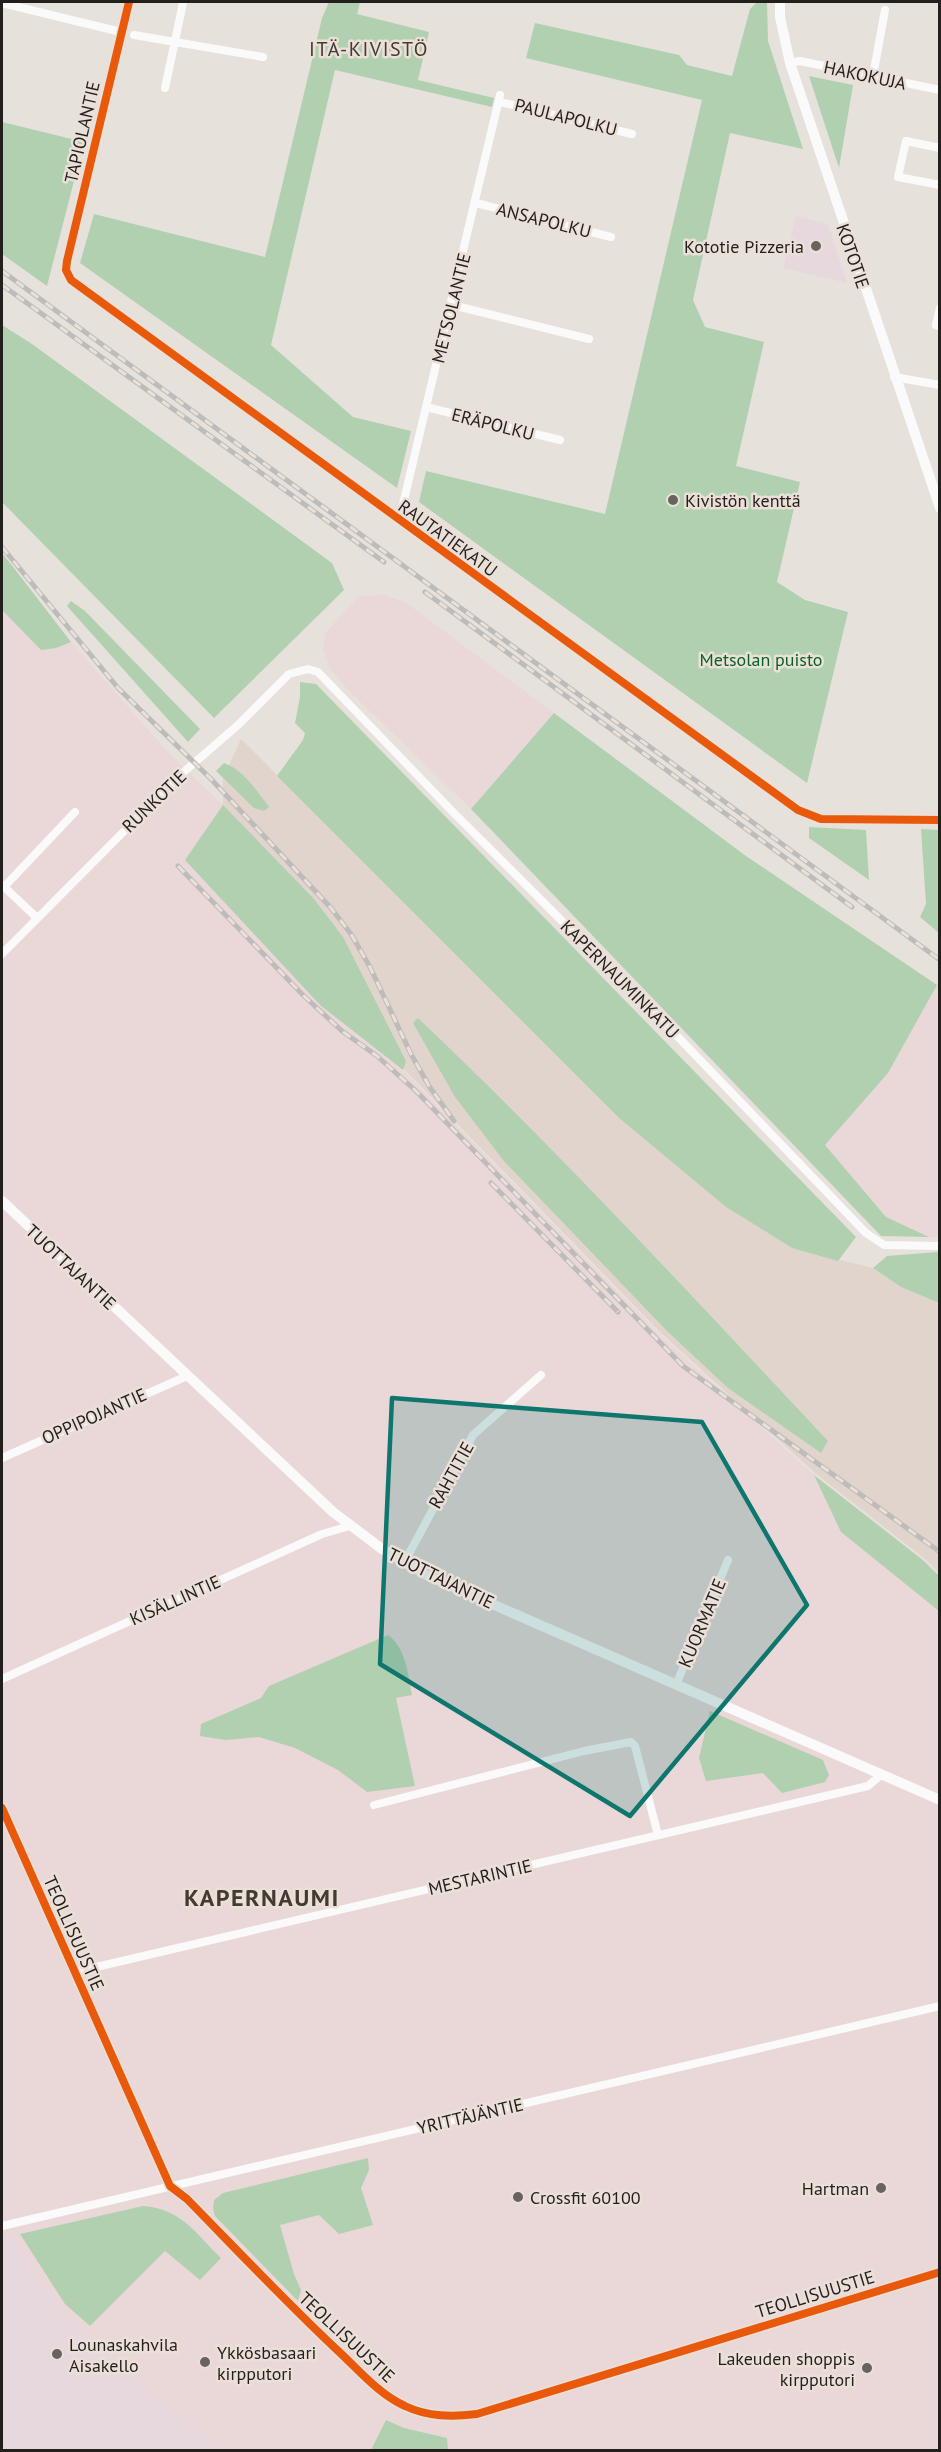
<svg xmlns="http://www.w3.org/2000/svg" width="941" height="2452" font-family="'PT Sans',sans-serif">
<rect width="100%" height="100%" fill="#e7e1dc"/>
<!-- commercial -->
<path fill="#e7d8dd" d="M796,216L828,224L847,283L783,268Z
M10,2236L56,2303L99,2348L196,2429L226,2450H2V2238Z"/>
<!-- industrial -->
<path fill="#e9d8d7" d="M2,553L71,642L168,752L223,805L185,860L320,1005L403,1070L660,1335L814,1475L924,1561L939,1576V2450H226L196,2429L99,2348L56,2303L10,2236L2,2238Z
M384,595L405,602L554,713L471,809L348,690L329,667L323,649L326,632L359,596Z
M937,985L940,987L939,1237H929L886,1217L825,1145L888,1073Z"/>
<!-- built -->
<path fill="#e1d4cc" d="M241,739L619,1118L726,1207L792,1248L873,1268L901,1287L939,1303V1573L925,1559L815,1473L661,1333L404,1069L321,1004L185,860L223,805V778Z"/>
<!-- green -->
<path fill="#b1d0b0" d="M329,2H360L357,14L429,32L418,80L494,98L492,107L335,70L271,345L353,417L411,431L397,488L80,263L94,214L265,257L322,18Z
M757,2H767L768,41L803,149L730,133L693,300L705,327L764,342L736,466L800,482L777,582L805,600L848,612L807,783L419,502L426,471L605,514L702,100L526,58L535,23L679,55L687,65L732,76L750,9Z
M809,76L853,85L839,168Z
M2,122L84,142L47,286L2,254Z
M2,325L32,344L332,563L344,590L214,718L2,502Z
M2,553L10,563L71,642L56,648L41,650L2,610Z
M71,601L85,611L200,729L188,742L67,606Z
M300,682L316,684L856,1237L838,1261L792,1248L726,1207L619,1118L277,776L303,740L305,733L295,723L300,697Z
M554,713L746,856L937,985L888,1073L825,1145L886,1217L929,1237L881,1236L471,809Z
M224,763C245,771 256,790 269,807L264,811L254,808L216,771Z
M223,805L314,899L343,937L406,1061L403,1070L320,1005L185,860Z
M809,827L866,830L869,880L809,838Z
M921,829L939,830V933L920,917L926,904Z
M418,1018C560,1153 694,1298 828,1441L821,1453L728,1388L667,1331L504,1161L455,1097L413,1023Z
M937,1252L940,1255L939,1303L901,1287L873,1268L887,1256Z
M814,1475L924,1561L939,1576V1611L841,1532Z
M388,1635C406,1648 408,1674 412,1695L396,1698L415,1786L367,1792L338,1770L295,1748L259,1737L226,1740L200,1736L201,1724L261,1698L269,1686Z
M710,1711L823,1760L829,1775L825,1782L782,1793L763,1773L706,1781L699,1758Z
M368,2158L369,2170L361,2188L373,2225L339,2234L319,2215L280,2225L294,2274L301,2290L298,2301L215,2216L213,2208L214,2200L223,2193Z
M143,2206C182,2209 195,2233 221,2258L200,2280L165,2251L90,2326L65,2304L20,2234Z
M386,2420L404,2428L447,2438L448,2450H371Z"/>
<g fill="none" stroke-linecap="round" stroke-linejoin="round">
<!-- minor -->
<path stroke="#fbfafa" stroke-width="8" d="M2,3L121,32
M134,35L263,57
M790,63L800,61L940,90
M873,76L885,10
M165,88L183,3
M500,102L632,134
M940,148L906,141L898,177L940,185
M476,203L611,237
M452,305L589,339
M940,308L936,325L940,326
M894,377L940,385
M426,407L560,440
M399,521L500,95
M2,885L36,917
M4,887L75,812
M2,954L178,777L238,725L289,674L308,669L318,672L451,810L679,1038L866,1233L884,1245L940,1246
M2,1458L187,1376
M404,1563L473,1435L541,1375
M2,1679L322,1534L350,1526
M676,1685L728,1560
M374,1805L584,1751L631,1742L635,1746L658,1835
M2,1808L170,2186L187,2199C236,2249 284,2300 335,2348C357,2368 378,2394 405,2406C428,2417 452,2417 477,2414L940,2272
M75,1972L868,1786L882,1774
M2,2226L940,2006"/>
<!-- tertiary -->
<path stroke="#fbfafa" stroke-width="10" d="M129,2L67,261L66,270L71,280L798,810L821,819L940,820
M780,2V17L790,63L940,508
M2,1201L333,1512L382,1549L428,1576L940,1800"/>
<!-- rail casing -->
<g stroke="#bdbcba" stroke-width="5">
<path id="rail" d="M2,271L940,960
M2,285L384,562
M2,547L118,688L211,779L331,908L351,934L370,967L411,1054L429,1086L454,1121
M425,592L852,907
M178,866L304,996L342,1031L377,1056L416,1091L683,1366L940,1552
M491,1183L618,1312"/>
</g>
<!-- rail -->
<use href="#rail" stroke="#ebe0d8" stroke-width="3" stroke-dasharray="9" stroke-linecap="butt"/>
<!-- cycleway casing -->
<g stroke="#ebe0d8" stroke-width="11">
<path id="cycleway" d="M129,2L67,261L66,270L71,280L798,810L821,819L940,820
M2,1808L170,2186L187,2199C236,2249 284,2300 335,2348C357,2368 378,2394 405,2406C428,2417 452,2417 477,2414L940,2272"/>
</g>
<!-- cycleway -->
<use href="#cycleway" stroke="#e8590c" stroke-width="8"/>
</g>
<!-- marked area -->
<path fill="#0f766e" fill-opacity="0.2" stroke="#0f766e" stroke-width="4.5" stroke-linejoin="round" d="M392,1398L702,1422L807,1605L630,1816L380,1664Z"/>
<!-- markers -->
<g fill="#68635f" stroke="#ebe0d8" stroke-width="2">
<circle cx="816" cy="246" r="6"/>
<circle cx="673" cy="500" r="6"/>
<circle cx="881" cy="2188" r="6"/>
<circle cx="518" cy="2197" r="6"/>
<circle cx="57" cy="2354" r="6"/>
<circle cx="205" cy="2362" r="6"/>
<circle cx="867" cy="2368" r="6"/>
</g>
<g text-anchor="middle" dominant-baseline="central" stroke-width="5" stroke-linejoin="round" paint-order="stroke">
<!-- street labels -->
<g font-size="18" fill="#231f1c" stroke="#ebe0d8">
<text transform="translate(865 75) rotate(12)">HAKOKUJA</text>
<text transform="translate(566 117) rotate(14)">PAULAPOLKU</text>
<text transform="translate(82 132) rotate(-77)">TAPIOLANTIE</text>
<text transform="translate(544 220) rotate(14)">ANSAPOLKU</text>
<text transform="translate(853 256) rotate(71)">KOTOTIE</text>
<text transform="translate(451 308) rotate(-76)">METSOLANTIE</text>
<text transform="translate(493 424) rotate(14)">ERÄPOLKU</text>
<text transform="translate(448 538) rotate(36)">RAUTATIEKATU</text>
<text transform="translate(154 801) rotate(-44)">RUNKOTIE</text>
<text transform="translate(620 979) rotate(45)">KAPERNAUMINKATU</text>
<text transform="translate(71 1267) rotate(43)">TUOTTAJANTIE</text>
<text transform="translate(94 1416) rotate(-24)">OPPIPOJANTIE</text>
<text transform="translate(451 1475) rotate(-61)">RAHTITIE</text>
<text transform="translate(441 1578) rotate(26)">TUOTTAJANTIE</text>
<text transform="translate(175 1600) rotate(-24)">KISÄLLINTIE</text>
<text transform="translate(702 1623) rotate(-67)">KUORMATIE</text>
<text transform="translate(480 1877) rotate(-13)">MESTARINTIE</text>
<text transform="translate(74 1933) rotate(66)">TEOLLISUUSTIE</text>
<text transform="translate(470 2116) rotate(-13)">YRITTÄJÄNTIE</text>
<text transform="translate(815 2294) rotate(-17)">TEOLLISUUSTIE</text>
<text transform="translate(347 2337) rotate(43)">TEOLLISUUSTIE</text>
</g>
<!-- poi labels -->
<g font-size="18" fill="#231f1c" stroke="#ebe0d8" text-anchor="start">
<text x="804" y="246" text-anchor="end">Kototie Pizzeria</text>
<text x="685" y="500">Kivistön kenttä</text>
<text x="869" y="2188" text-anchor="end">Hartman</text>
<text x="530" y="2197">Crossfit 60100</text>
<text x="69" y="2344">Lounaskahvila<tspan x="69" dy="21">Aisakello</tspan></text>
<text x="217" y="2352">Ykkösbasaari<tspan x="217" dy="21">kirpputori</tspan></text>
<text x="855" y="2358" text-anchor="end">Lakeuden shoppis<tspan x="855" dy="21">kirpputori</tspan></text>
</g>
<!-- park labels -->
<g font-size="18" fill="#046424" stroke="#ebe0d8">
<text x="761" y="659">Metsolan puisto</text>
</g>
<!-- neighbourhood labels -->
<g font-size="20" letter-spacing="1.5" fill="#433a34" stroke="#ebe0d8">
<text x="369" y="49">ITÄ-KIVISTÖ</text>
</g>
<!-- district labels -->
<g font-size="24" font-weight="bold" letter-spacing="1.5" fill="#433a34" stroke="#ebe0d8">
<text x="262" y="1897">KAPERNAUMI</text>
</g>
</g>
<!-- border -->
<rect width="941" height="2452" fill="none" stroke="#231f1c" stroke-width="6"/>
</svg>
